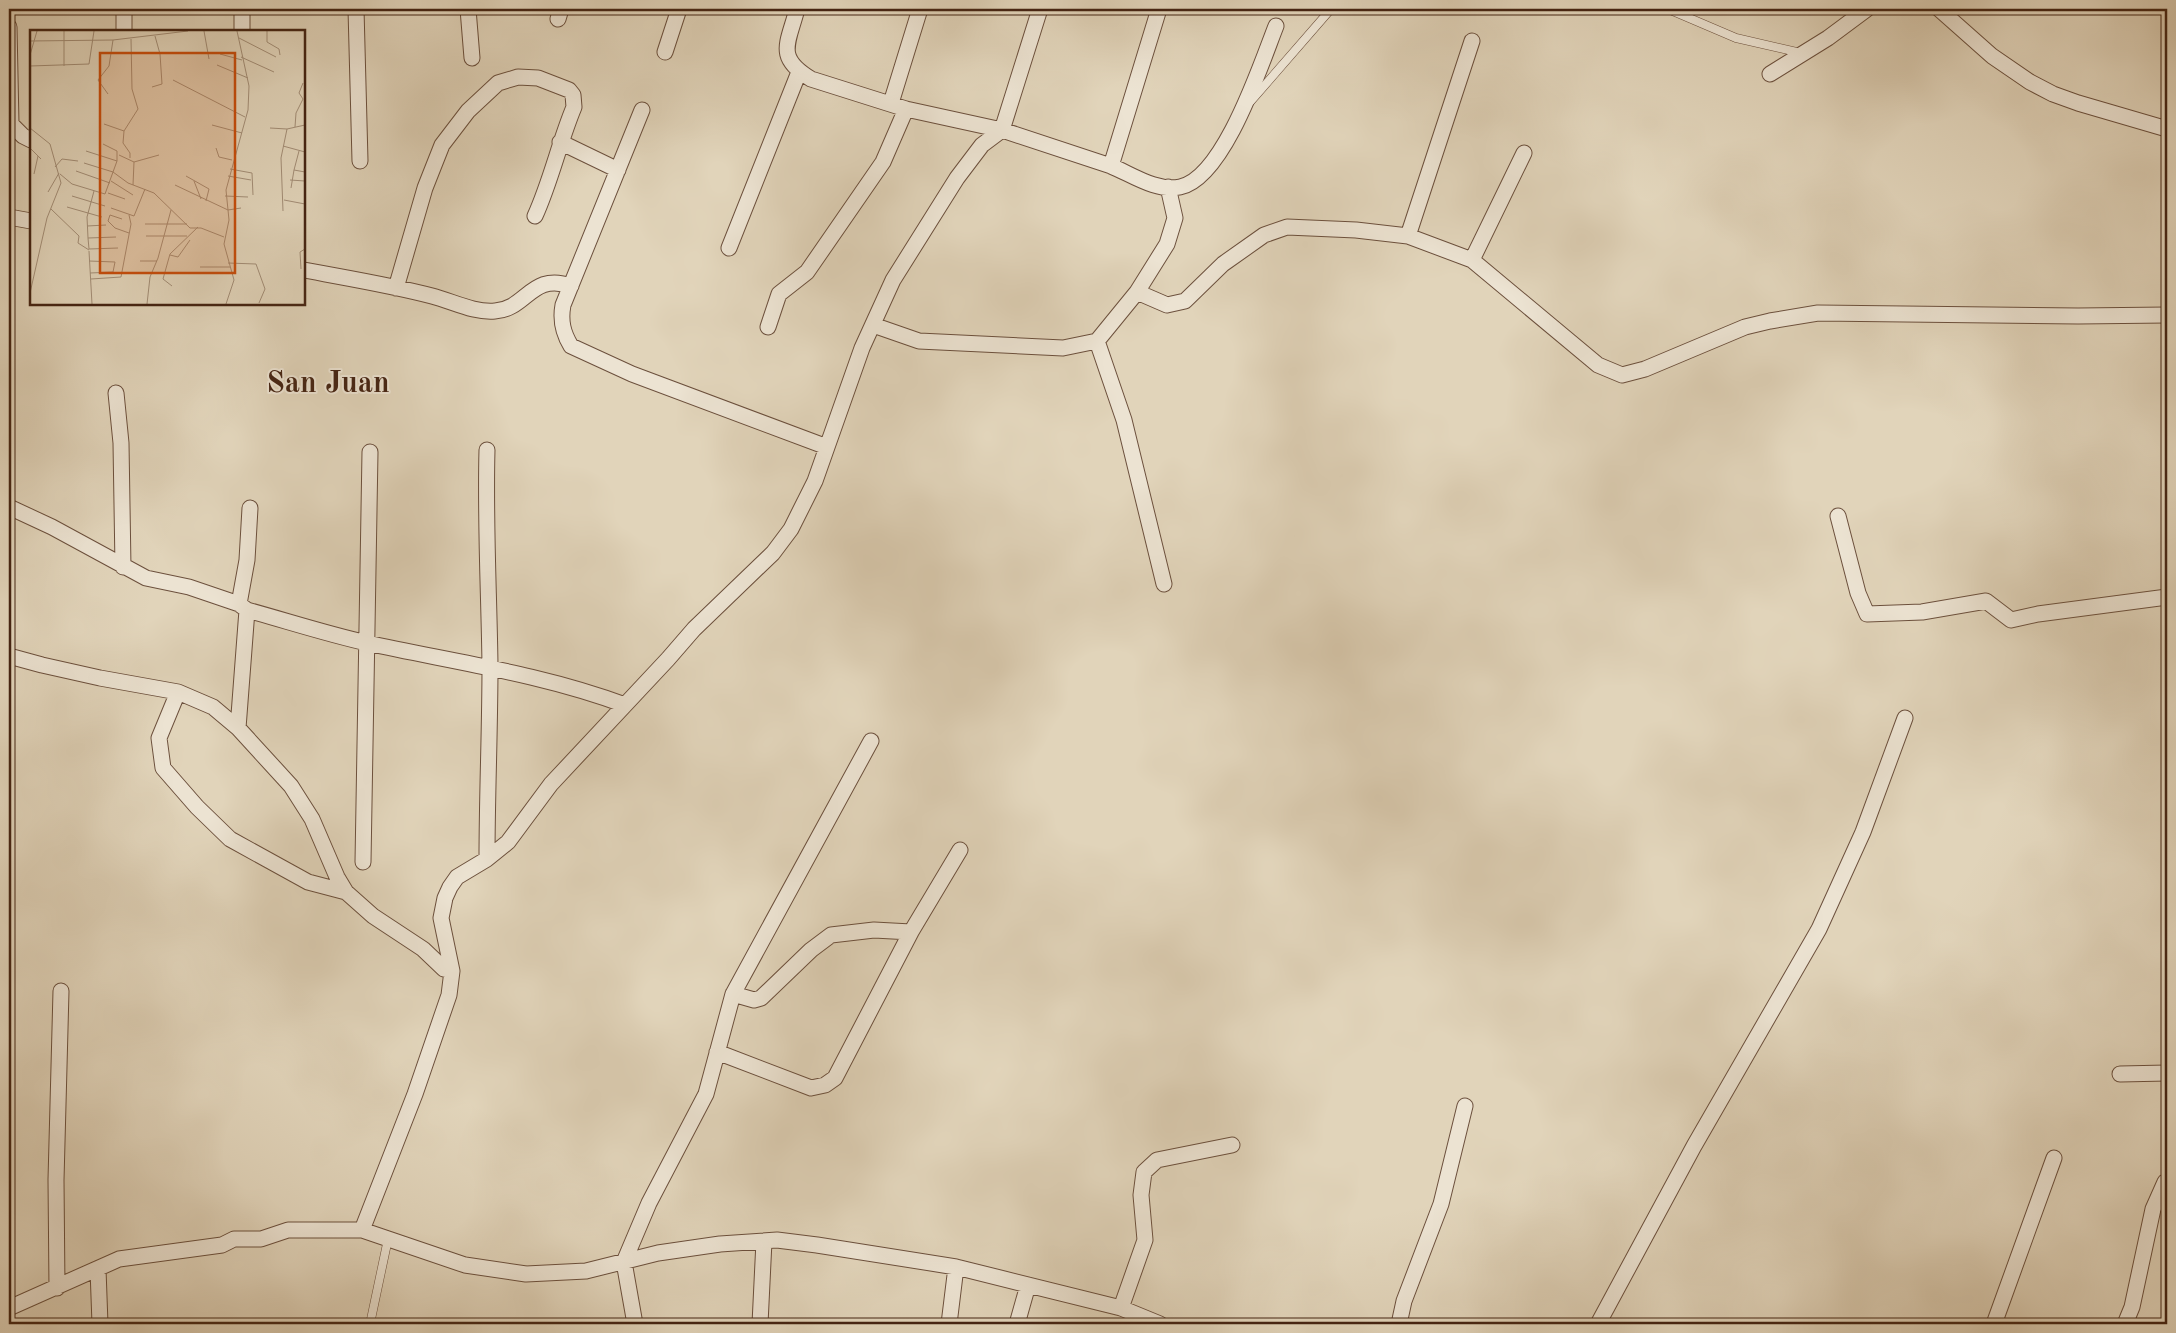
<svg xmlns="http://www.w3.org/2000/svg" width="2176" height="1333" font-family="'Old Standard TT',serif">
<rect width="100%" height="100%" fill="#e1d4ba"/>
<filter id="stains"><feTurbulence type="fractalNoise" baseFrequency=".004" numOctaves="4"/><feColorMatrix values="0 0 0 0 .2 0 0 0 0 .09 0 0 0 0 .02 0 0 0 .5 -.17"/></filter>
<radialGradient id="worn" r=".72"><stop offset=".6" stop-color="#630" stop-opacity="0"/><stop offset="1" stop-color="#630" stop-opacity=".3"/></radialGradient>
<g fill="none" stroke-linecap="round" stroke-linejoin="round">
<!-- lane casing -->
<g stroke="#6c503d" stroke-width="9">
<path id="lane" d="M1668,9L1736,38L1801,53
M1251,101L1331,9
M370,1324L388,1239"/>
</g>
<!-- street casing -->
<g stroke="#6c503d" stroke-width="17">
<path id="street" d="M124,9V31
M242,9V31
M356,9L360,161
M468,9L472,58
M797,9C788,44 775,57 811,79L906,109L1002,130L1111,166
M1159,9L1111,166C1131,174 1156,192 1180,187C1224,178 1261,64 1276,26
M1939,9L1992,56L2030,82L2053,94L2078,103L2167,129
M558,19L561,9
M9,27L11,124L23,136L31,140
M665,52L679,9
M1770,74L1828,38L1867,9
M891,103L920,9
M642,110L563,305C560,321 563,333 571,346L632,374L827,447
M560,142L618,170
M9,217L31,221
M1408,236L1472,41
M729,248L799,72
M1472,260L1524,153
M304,270C346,278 390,285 432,296C452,301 474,313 495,311C527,309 531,272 571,286
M396,288L425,188L442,145L468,111L498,83L518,77L538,78L569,90L573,95L574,107C559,143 551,181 535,216
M1137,292L1167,305L1185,301L1223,264L1264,235L1287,227L1356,230L1408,236L1472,260L1598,365L1622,375L1645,369L1745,327L1770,321L1818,313L2078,316L2167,315
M873,325L919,341L1063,348L1097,341L1137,292L1167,244L1175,218L1168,187
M768,327L779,294L807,272L883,162L906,109
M1097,341L1124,420L1164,584
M116,393L121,443L123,567
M487,450C485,522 489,593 490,665C490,730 487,794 487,859
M9,507L52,527L146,578L189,587L239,604L247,610C287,621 327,634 367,643C454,662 542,674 625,705
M1838,516L1858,593L1867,614L1922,612L1986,601L2011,620L2038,614L2167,597
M239,604L247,560L250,508
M9,656L42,665L100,678L178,692L213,707L238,728L291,786L312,819L337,877L346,892L373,916L423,949L444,969L452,971
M178,692L159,738L163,768L197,807L230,839L308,882L346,892
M238,728L247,610
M363,862L370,452
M733,994L754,1000L761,998L811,950L831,935L874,930L911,932
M717,1052L811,1088L825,1085L835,1078L911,932L960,850
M2120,1074L2167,1073
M362,1230L415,1094L449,995L452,971L441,918L445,898L450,887L457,877L487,859L508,842L551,784L668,659L694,629L773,553L791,529L815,481L862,348L893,280L957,178L982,145L1002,130L1040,9
M98,1269L100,1324
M57,1288L56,1180L61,991
M9,1308L119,1259L222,1245L234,1239H261L288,1230H362L465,1265L526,1274L586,1271L658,1253L720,1244L777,1240L817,1245L956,1267L1121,1308L1160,1324
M1121,1308L1145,1240L1141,1195L1144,1172L1157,1160L1232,1145
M635,1324L624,1262L649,1203L706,1094L733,994L871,741
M760,1324L764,1241
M949,1324L956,1267
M1017,1324L1028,1285
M1399,1324L1404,1301L1441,1204L1465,1106
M1598,1324L1694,1146L1819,929L1863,832L1905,718
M1994,1324L2054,1158
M2125,1324L2132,1307L2153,1209L2165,1182"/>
</g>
<!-- lane -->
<use href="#lane" stroke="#ece3d2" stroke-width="8"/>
<!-- street -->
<use href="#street" stroke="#ece3d2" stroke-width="15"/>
</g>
<g text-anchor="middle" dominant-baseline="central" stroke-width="4" stroke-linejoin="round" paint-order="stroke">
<!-- town labels -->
<g font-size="30" font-weight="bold" fill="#452413" stroke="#ece3d2">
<text x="328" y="384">San Juan</text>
</g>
</g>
<!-- overview -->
<g transform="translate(30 30)">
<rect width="275" height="275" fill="#e1d4ba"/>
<path fill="none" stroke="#a38e77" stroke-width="1" d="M174,1L179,29M237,1V12L249,19L250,25M209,8L246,27M0,11L83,10L158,1M190,24L212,30M0,25L7,1M211,27L244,42M187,35L218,48M0,36L59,34L64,1M34,36V1M143,50L215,87M122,57L132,54L130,24L125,6M78,64L68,50L79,36L83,10M74,94L94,101M182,95L212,103M265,97L266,83L273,69L269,63L273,53M0,98L20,114L31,153L17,188L0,263M240,98L257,99L275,95M253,116L275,122M0,118L11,129M186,118L189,127L202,130M56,121L87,131V121L73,114M89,125L104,132L103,155M100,128V123L93,113L94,101L108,79L102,59L101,9M104,132L129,125M54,133L83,142L98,153L124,163L160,198H171L194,207M25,137L32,129L48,131M200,139L222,143L223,165M264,140L269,121M46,141L80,153M4,144L8,126M30,144L42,154L75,164L87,131M156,146L179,159L176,171M198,146L221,150M260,150L275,151M81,151L103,165M164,151L171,169M145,155L198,180L211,178M261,158L264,140L275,142M64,161L57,187L58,208L86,207M18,162L29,143M78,163L95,169M42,166L75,176M195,166L218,167M254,170L275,174M37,177L72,187M81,178L104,186L115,159M21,179L49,206L48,213L59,220M253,181L251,128L257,99M92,189L80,185L78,191L85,198L99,203M115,194H157M57,196L76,195M116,206H157M58,208L59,219L88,218M59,221L62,274M140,225L148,227L160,210M59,231L85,232L83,242L60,243M110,231H127M198,233L226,234L235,259L229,273M170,237H200M271,239L270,222L275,219M61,249L91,247L101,194L99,185M142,256L133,249L140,224L168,197M117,274L120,247L128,228L141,180M196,274L204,250L194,214L199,190L196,160L218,80L219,56L207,1"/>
<path fill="#c74e0d" fill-opacity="0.15" stroke="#c74e0d" stroke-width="2.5" d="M70,23H205V243H70Z"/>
<rect width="275" height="275" fill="none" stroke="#452413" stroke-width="2.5"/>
</g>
<!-- margin -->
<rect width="2176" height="1333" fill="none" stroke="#e1d4ba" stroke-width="30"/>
<rect x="10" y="10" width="2156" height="1313" fill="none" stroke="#452413" stroke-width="2.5"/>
<rect x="15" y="15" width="2146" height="1303" fill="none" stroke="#452413"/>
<rect width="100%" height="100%" filter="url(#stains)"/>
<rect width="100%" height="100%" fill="url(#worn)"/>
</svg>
